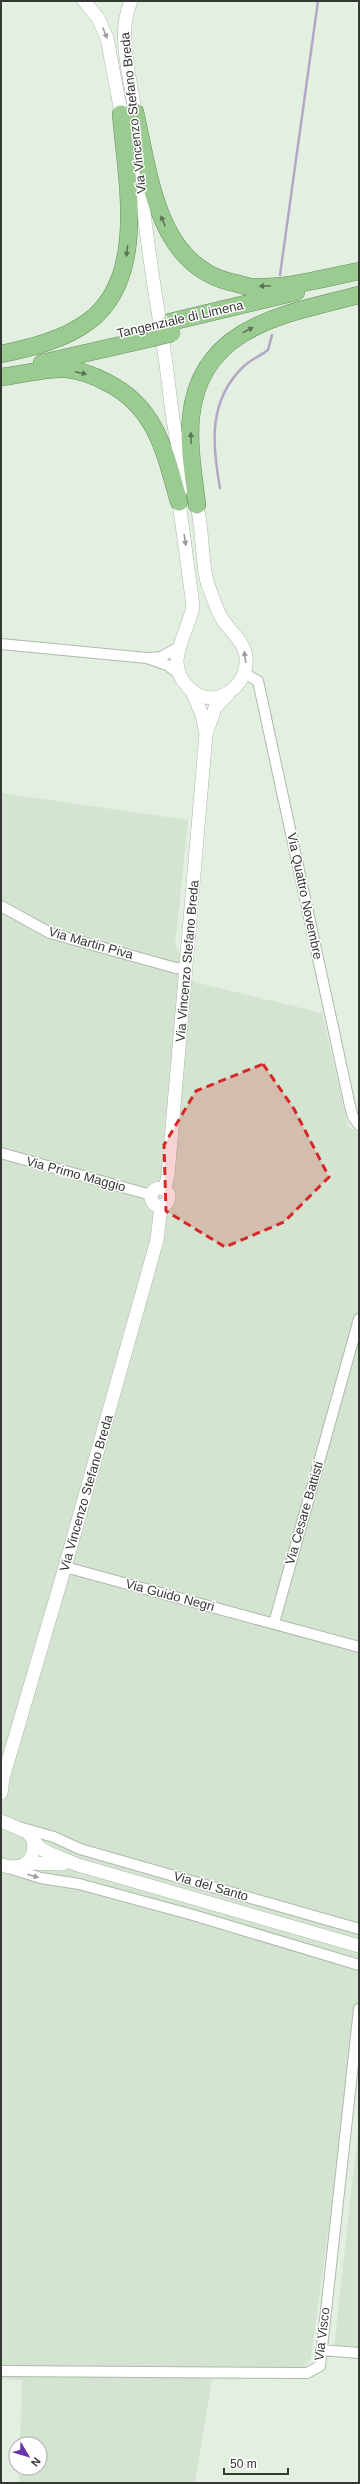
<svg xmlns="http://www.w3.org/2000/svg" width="360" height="2484" font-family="Helvetica,sans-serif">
<rect width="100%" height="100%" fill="#e3efe1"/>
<!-- built -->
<path fill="#d3e4d0" d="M1,793L188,820L175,945L194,982L322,1013L348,1126L359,1134V2001L311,2358L297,2378L212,2379L195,2483L19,2482L20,2468H40V2444H20L22,2380L1,2379Z
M359,2122V2350L334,2348Z"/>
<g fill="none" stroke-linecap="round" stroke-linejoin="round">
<!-- stream -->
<path stroke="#b2a7c7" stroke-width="2.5" d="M280,275L318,1
M220,488C212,444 208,401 243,367C250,360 260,356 268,350L272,335"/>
<!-- minor casing -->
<g stroke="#aebaac" stroke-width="12">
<path id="minor" d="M1,644L147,658L167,665L179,674
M150,658L161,657L181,646
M245,674L258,681L350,1106L353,1117L359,1125
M1,906L50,933L176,968L186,969
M1,1153L151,1195
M65,1567L359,1647
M274,1623L359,1319
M22,1828L54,1837L80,1849L359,1929
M12,1869L41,1878L79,1884L193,1915L359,1965
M321,2350L359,2353
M1,2371L307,2373L320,2366L359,2009"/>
</g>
<!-- tertiary casing -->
<g stroke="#aebaac" stroke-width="14">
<path id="tertiary" d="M84,1L98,18L107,38L123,123
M131,1C115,38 133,82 136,121
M139,157C143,224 155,290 165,357C170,390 172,427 181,460C185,475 194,490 197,506C203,530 201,557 207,582C211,593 216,607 221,617C229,631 245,641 246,658C249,686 214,712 190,689C162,662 187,638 193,606L179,502L181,459
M192,691L202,715L206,734
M151 1197a9 9 0 1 1 18 0a9 9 0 1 1-18 0Z
M165,1189L168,1175L206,734L215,708L229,693
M1,1793L3,1778L65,1567L157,1240L161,1206
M1,1821L27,1832L40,1848L49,1853L78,1865L359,1946
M27,1863L63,1864
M1,1865C20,1871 37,1863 33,1840"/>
</g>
<!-- trunk casing -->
<g stroke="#658f5d" stroke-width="18">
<path id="trunk" d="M135,112C150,175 156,263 230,282C237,283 244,286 251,287C286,289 324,278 359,271
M170,322L296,292
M1,354C30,348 64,340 89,321C148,277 126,178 121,114
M42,363L152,338
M1,377C21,375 44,368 65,369C80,370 95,376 108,383C157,408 165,453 179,502
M197,505C194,477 188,446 191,417C200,325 287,314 359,295"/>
</g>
<!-- minor -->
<use href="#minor" stroke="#fff" stroke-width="10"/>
<!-- tertiary -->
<use href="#tertiary" stroke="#fff" stroke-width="13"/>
<!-- trunk -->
<use href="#trunk" stroke="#9acb90" stroke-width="17"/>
<!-- trunk-bridge casing -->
<g stroke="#658f5d" stroke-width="18" stroke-linecap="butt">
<path id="trunk-bridge" d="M152,338L172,333"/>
</g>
<!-- trunk-bridge -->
<use href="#trunk-bridge" stroke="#9acb90" stroke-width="17"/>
</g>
<!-- one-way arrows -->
<defs><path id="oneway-solid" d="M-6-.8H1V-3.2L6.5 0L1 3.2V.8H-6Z"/></defs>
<g fill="#9a9c99">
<use href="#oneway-solid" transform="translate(105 33) rotate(68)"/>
<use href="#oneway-solid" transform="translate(185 540) rotate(81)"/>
<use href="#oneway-solid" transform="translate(245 657) rotate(-98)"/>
<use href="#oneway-solid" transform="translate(33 1876) rotate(16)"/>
</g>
<g fill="#5d7358">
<use href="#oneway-solid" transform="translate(163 221) rotate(-112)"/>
<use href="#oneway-solid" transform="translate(127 251) rotate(97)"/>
<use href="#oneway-solid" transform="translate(265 286) rotate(177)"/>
<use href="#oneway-solid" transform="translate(248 330) rotate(-27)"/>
<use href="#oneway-solid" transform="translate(81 373) rotate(12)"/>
<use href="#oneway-solid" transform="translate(191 438) rotate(-91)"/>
</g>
<!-- marked area -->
<path fill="#d62828" fill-opacity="0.2" stroke="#d62828" stroke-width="3" stroke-dasharray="8 5" stroke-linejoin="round" d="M263,1064L294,1109L329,1177L284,1222L225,1247L166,1211L164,1145L196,1091Z"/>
<g text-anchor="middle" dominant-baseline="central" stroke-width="3" stroke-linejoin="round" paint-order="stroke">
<!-- street labels -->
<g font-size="13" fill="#343933" stroke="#fff">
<text transform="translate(133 113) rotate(-96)">Via Vincenzo Stefano Breda</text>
<text transform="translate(180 319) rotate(-13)">Tangenziale di Limena</text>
<text transform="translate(305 896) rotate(78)">Via Quattro Novembre</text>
<text transform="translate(91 943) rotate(16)">Via Martin Piva</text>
<text transform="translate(187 961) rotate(-85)">Via Vincenzo Stefano Breda</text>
<text transform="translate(76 1174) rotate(15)">Via Primo Maggio</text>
<text transform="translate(86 1493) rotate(-74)">Via Vincenzo Stefano Breda</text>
<text transform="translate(304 1513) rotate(-74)">Via Cesare Battisti</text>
<text transform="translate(170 1595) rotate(15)">Via Guido Negri</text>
<text transform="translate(211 1886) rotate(16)">Via del Santo</text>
<text transform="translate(322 2334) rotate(-83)">Via Visco</text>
</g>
</g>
<!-- border -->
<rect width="360" height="2484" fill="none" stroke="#343933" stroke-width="4"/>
<!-- north arrow -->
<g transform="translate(28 2456) rotate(128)"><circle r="19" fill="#ffffff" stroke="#aeb0ad"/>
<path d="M0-3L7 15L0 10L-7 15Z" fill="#6c34aa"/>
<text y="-6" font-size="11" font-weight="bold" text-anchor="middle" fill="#343933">N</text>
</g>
<!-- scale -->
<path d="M224 2468v6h64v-6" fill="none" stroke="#343933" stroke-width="2"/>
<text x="230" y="2468" font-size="12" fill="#343933" stroke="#ffffff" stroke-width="3" paint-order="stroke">50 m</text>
</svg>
